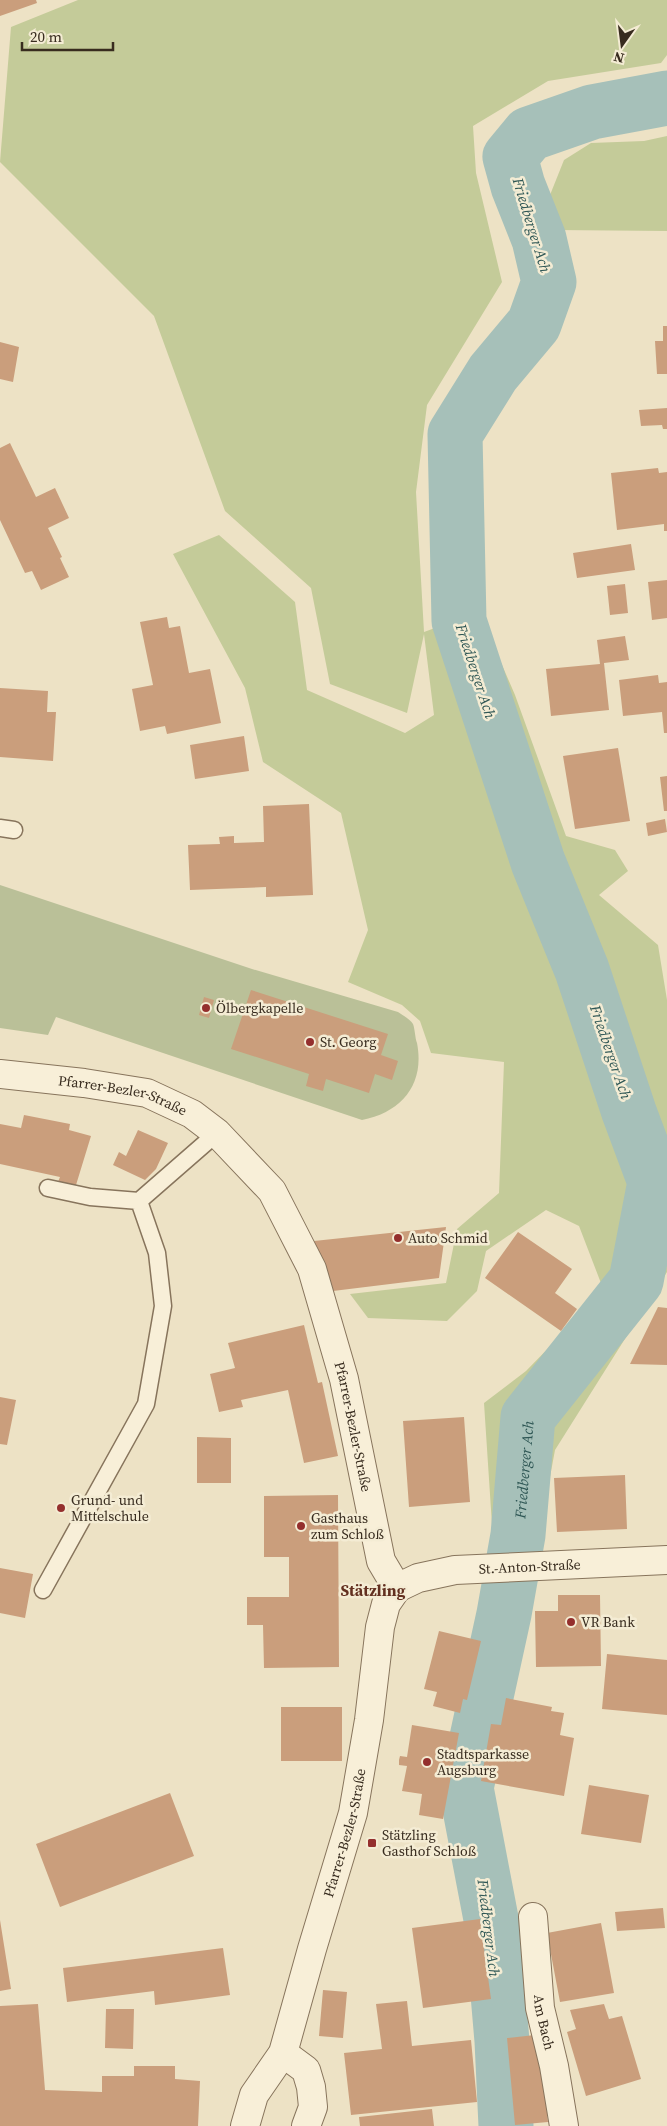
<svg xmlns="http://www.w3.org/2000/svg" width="667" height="2126" font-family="'Source Serif 4',serif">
<rect width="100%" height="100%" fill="#ede2c5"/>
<!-- green -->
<path fill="#c4cb99" d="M78,0H667V55L661,63L548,81L473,126L476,173L502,282L427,405L416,492L424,632L479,612L515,695L566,836L615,850L628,871L599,895L658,945L667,1000V1272L555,1450L539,1536L493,1540L484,1403L526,1371L604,1291L579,1226L546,1210L486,1251L477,1291L447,1321L368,1318L350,1294L446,1283L457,1229L499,1193L504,1062L431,1053L420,1021L402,1005L348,982L368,930L341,813L263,762L245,688L173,554L219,535L295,602L307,690L405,733L434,715L424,634L407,713L330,684L311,588L225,511L154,316L0,162L11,27Z
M667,136V231L555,230L550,195L564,160L591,143L644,141Z"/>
<!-- cemetery -->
<path fill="#bac098" d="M0,885L252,969L398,1012C402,1015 410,1019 413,1024C415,1029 415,1038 417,1043C425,1084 402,1112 362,1120L56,1017L48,1035L0,1028Z"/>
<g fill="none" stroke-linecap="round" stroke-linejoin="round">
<!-- river -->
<path stroke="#a6c0b9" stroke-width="55" id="s1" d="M506,2126L502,2041L492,1924L466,1788L504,1614L518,1535L528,1417L636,1281L655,1182L629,1112L582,970L538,862L459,621L455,434L493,373L534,324L549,282L539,239L518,186L510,157L529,134L592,112L667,98"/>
</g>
<!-- building -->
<path fill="#ca9e7c" d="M0,0H36L37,3L0,16Z
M663,326H667V374H657L655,341H663Z
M0,342L19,347L13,382L0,379Z
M667,408V429H663L662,425L641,426L639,410Z
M10,443L36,497L55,488L69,518L48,528L62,557L60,558L69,577L41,590L32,571L25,573L0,520V448Z
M658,468L659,473L667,472V531H664V524L617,530L611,473Z
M631,544L635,570L577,578L573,553Z
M667,580V618L652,620L648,582Z
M625,584L628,613L610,615L607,586Z
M167,617L169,628L180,626L189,673L210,669L221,723L167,734L165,726L140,731L132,689L153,685L140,622Z
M625,636L629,660L604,663L609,710L551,716L546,669L600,664L597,640Z
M658,675L659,683L667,682V733H664L662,712L623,716L619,680Z
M0,688L48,691L47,712H56L53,761L0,757Z
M244,736L249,771L195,779L190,745Z
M618,748L630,821L575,829L563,756Z
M667,776V811H664L660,777Z
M309,804L313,895L266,897V887L190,890L188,845L220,844L219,837L234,836V843L264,842L263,806Z
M665,819L667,832L648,836L646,823Z
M251,990L388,1034L381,1055L398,1061L392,1080L375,1074L369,1093L326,1079L323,1091L306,1086L309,1074L231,1049Z
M204,997L214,1000L209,1018L199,1015Z
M24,1115L70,1124L69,1130L91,1136L76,1185L58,1182L60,1177L0,1164V1124L21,1128Z
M138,1130L168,1143L156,1169L145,1180L113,1165L119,1152L126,1156Z
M446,1227L439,1278L333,1291L314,1241Z
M518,1232L572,1269L555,1293L577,1309L561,1331L485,1278Z
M658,1307L667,1308V1365L630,1364Z
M304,1325L318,1383L322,1382L338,1456L304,1463L288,1390L241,1400L243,1407L219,1412L210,1374L235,1368L228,1343Z
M0,1397L16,1400L7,1445L0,1444Z
M464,1417L470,1502L409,1507L403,1421Z
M197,1437L231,1438V1483H197Z
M625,1475L627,1529L557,1532L554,1478Z
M338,1495L339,1667L264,1668L263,1625H247V1597H289V1557H264V1496Z
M0,1568L33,1574L25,1618L0,1613Z
M558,1595H600L601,1666L536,1667L535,1611H558Z
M439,1631L481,1641L467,1700L463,1699L460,1713L433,1706L437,1692L424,1689Z
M607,1654L667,1660V1715L602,1709Z
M506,1698L552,1707L551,1711L564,1713L560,1735L574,1738L564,1796L481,1781L491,1724L501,1725Z
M281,1707H342V1761H281Z
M412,1725L459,1733L443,1819L419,1815L422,1794L402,1791L407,1766L399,1765V1760L400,1756L407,1757Z
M589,1785L649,1795L641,1843L581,1834Z
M170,1793L194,1856L60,1907L36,1844Z
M663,1908L665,1928L617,1931L615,1912Z
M480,1919L491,1999L423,2008L412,1928Z
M0,1920L11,1989L0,1991Z
M601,1923L614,1993L560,2002L547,1933Z
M223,1948L230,1995L155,2005L154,1991L67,2002L63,1968Z
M323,1990L347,1992L343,2038L319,2036Z
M407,2001L412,2046L471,2040L477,2102L351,2115L344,2053L382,2049L376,2004Z
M38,2004L45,2090L102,2092V2076H134V2066H175V2079L200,2081L198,2126H0V2006Z
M604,2004L609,2019L622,2016L641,2079L586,2096L567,2032L576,2029L570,2010Z
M106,2009H134L133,2049L105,2048Z
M535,2035L542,2065L548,2122L515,2125L507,2038Z
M432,2109L434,2126H360L359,2117Z"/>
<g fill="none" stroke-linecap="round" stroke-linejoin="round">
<!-- service casing -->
<g stroke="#87745c" stroke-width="19">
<path id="service" d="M0,828L14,830
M48,1188L90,1197L139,1201
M43,1590L146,1404L163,1306L157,1253L139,1201L217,1133"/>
</g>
<!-- minor casing -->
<g stroke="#87745c" stroke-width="30">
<g id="minor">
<path id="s2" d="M533,1917L540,2008L554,2066L564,2126"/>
</g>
</g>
<!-- tertiary casing -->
<g stroke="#87745c" stroke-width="30">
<g id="tertiary">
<path id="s3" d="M0,1074L84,1083L147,1093L192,1114L217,1133L272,1191L312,1269L344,1379L381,1561L397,1588"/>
<path id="s4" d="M397,1588L418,1578L455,1570L667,1560"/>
<path d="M283,2053L306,2070L311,2087L313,2107L306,2126"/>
<path id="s5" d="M245,2126L254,2095L283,2053L312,1949L353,1813L369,1720L380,1627L386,1604L397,1588"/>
</g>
</g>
<!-- service -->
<use href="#service" stroke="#f8efd8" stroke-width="16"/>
<!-- minor -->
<use href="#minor" stroke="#f8efd8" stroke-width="28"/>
<!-- tertiary -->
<use href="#tertiary" stroke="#f8efd8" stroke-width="28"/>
</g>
<!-- markers -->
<g fill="#942f2d" stroke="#f4ecd4" stroke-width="2">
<circle cx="206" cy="1008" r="5"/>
<circle cx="310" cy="1042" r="5"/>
<circle cx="398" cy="1238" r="5"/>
<circle cx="61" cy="1508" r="5"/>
<circle cx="301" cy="1526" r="5"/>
<circle cx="571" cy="1622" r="5"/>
<circle cx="427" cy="1762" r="5"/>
<rect x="367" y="1838" width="10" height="10" rx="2.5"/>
</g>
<g text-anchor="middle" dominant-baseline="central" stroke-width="5" stroke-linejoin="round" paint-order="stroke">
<!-- poi labels -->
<g font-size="14" fill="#382c1f" stroke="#f4ecd4" text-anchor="start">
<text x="216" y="1008">Ölbergkapelle</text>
<text x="320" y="1042">St. Georg</text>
<text x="408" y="1238">Auto Schmid</text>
<text x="71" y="1500">Grund- und<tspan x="71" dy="16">Mittelschule</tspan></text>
<text x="311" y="1518">Gasthaus<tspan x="311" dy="16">zum Schloß</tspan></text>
<text x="581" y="1622">VR Bank</text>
<text x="437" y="1754">Stadtsparkasse<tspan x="437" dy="16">Augsburg</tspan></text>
<text x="382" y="1835">Stätzling<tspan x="382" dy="16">Gasthof Schloß</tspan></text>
</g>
<!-- street labels -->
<g font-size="14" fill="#382c1f" stroke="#f4ecd4">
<text stroke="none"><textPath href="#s3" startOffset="125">Pfarrer-Bezler-Straße</textPath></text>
<text stroke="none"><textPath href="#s3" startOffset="560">Pfarrer-Bezler-Straße</textPath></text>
<text stroke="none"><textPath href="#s4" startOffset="136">St.-Anton-Straße</textPath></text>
<text stroke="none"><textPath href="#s5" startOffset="312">Pfarrer-Bezler-Straße</textPath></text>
<text stroke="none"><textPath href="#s2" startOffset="106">Am Bach</textPath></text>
</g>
<!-- water labels -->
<g font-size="15" font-style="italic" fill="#2f5755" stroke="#f4ecd4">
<text transform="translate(532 225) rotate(73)">Friedberger Ach</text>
<text transform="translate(476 671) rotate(72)">Friedberger Ach</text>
<text transform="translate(611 1052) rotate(71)">Friedberger Ach</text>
<text stroke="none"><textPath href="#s1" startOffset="665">Friedberger Ach</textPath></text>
<text transform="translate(489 1928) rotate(83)">Friedberger Ach</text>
</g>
<!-- quarter labels -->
<g font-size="16" font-weight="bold" fill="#633020" stroke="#f4ecd4">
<text x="373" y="1590">Stätzling</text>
</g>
</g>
<!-- north arrow -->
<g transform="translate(622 45) rotate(194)" stroke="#f4ecd4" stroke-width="4" paint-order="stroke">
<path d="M0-4L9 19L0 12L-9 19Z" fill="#382c1f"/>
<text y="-8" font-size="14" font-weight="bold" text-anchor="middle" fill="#382c1f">N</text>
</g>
<!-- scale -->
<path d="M22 42v8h91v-8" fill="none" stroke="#382c1f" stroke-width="2.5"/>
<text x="30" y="42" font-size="15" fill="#382c1f" stroke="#f4ecd4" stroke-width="4" paint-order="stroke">20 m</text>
</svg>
